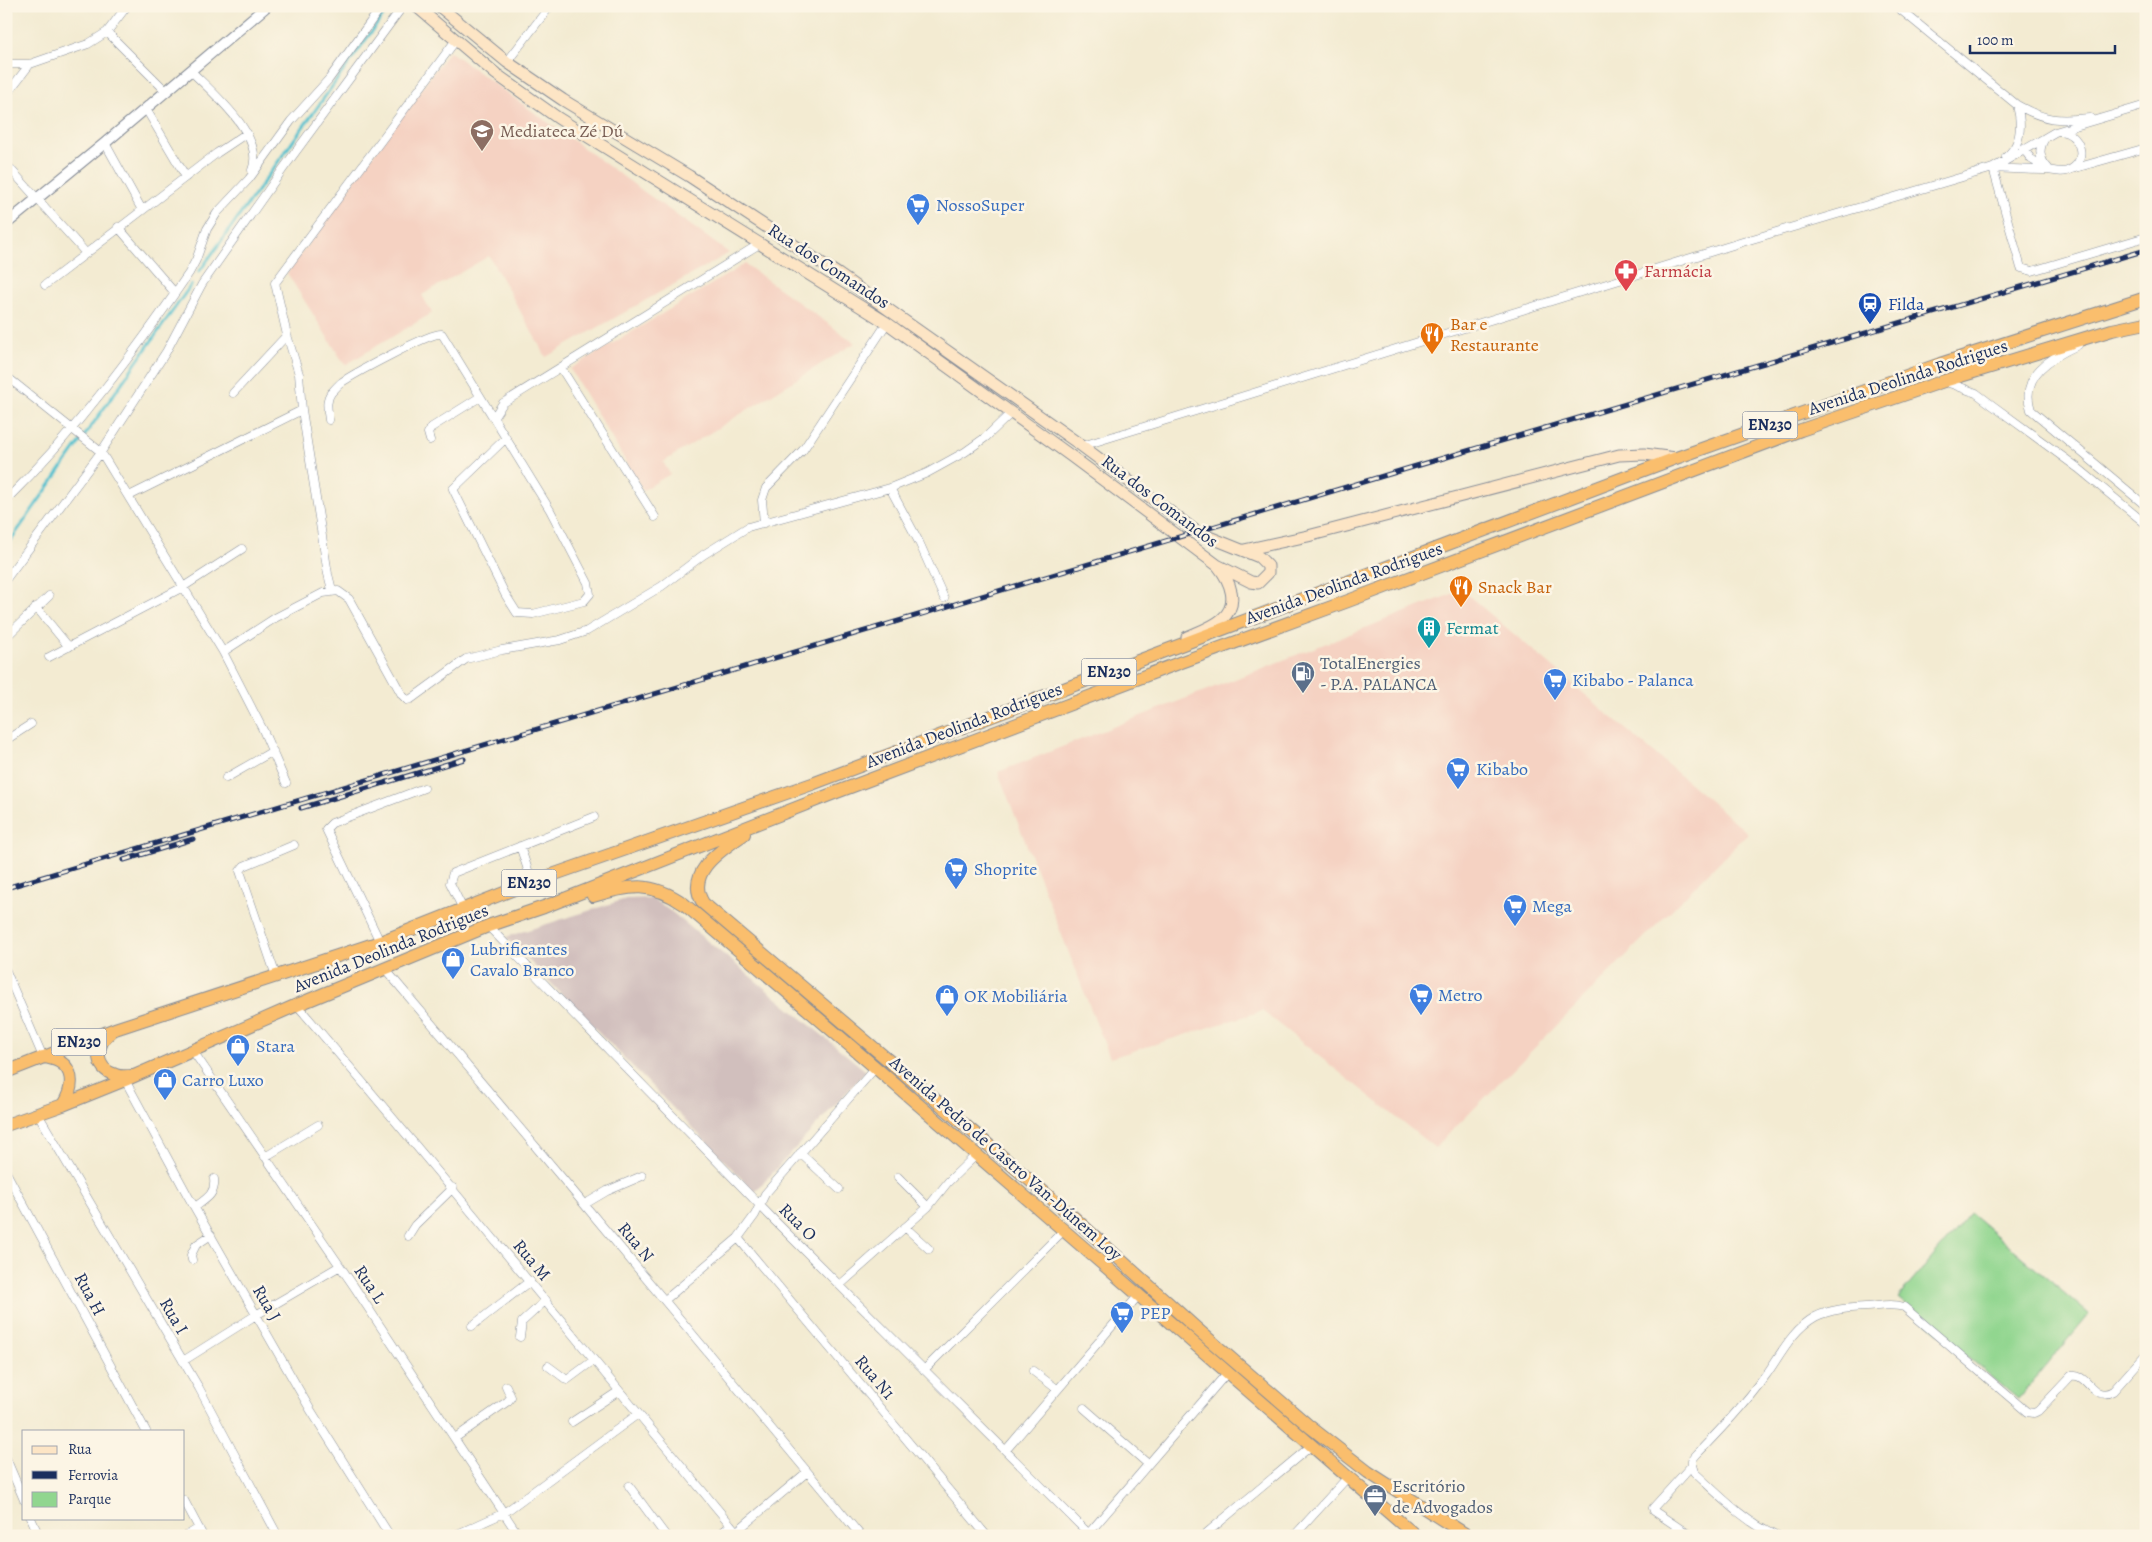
<svg xmlns="http://www.w3.org/2000/svg" width="2152" height="1542" font-family="Alegreya,serif">
<rect width="100%" height="100%" fill="#fcf5e5"/>
<filter id="ink" filterUnits="userSpaceOnUse"><feTurbulence type="fractalNoise" baseFrequency=".02" numOctaves="2"/><feDisplacementMap in="SourceGraphic" scale="10" xChannelSelector="R" yChannelSelector="G"/><feConvolveMatrix kernelMatrix="1 2 1 2 8 2 1 2 1" color-interpolation-filters="sRGB"/></filter>
<filter id="wash" filterUnits="userSpaceOnUse"><feTurbulence type="fractalNoise" baseFrequency=".0096" numOctaves="4" result="noise"/><feDisplacementMap in="SourceGraphic" scale="20" xChannelSelector="R" yChannelSelector="G"/><feGaussianBlur stdDeviation="1.12" result="paint"/><feColorMatrix in="noise" values="0 0 0 0 0 0 0 0 0 0 0 0 0 0 0 0 0 1.4 0 .05"/><feComposite in="paint" operator="in"/></filter>
<g filter="url(#wash)">
<rect width="100%" height="100%" fill="#f3ebd2"/>
<!-- built -->
<path fill="#f5d2c2" d="M449,51L729,253L546,357L489,256L422,295L432,313L345,365L287,273Z
M745,264L855,343L663,462L670,474L643,490L570,369Z
M1462,590L1748,833L1435,1148L1262,1011L1110,1058L998,772Z"/>
<!-- industrial -->
<path fill="#d1bfbd" d="M651,898L673,913L866,1071L755,1192L506,937L626,899Z"/>
<!-- green -->
<path fill="#91d68f" stroke="#568276" d="M1970,1213L2089,1314L2018,1399L1898,1298Z"/>
<g fill="none" stroke-linecap="round" stroke-linejoin="round">
<!-- stream -->
<path stroke="#55c1cf" stroke-width="3" d="M199,272L390,6
M6,547L191,285"/>
</g>
</g>
<g filter="url(#ink)">
<g fill="none" stroke-linecap="round" stroke-linejoin="round">
<!-- minor casing -->
<g stroke="#878d98" stroke-width="9">
<path id="minor" d="M1896,6L2017,105C2046,121 2058,121 2090,118
M6,8L10,6
M107,32L166,91
M507,62L550,6
M6,64H30L88,44L107,32L127,6
M191,71C212,92 266,137 252,170
M6,95L30,64
M146,109L186,177
M2045,138C2038,149 2039,159 2048,168
M105,143L142,210
M2023,148L2031,159L2047,169
M2006,157C2022,144 2022,124 2017,105
M6,164L85,252
M1993,168L2021,268L2032,271L2146,237
M1993,168C2011,169 2029,170 2048,170C2054,171 2060,173 2067,171C2090,163 2081,132 2059,131
M2072,169L2146,148
M118,227L175,293
M45,285L217,153L247,133
M2078,345C2052,357 2019,375 2031,410L2146,506
M561,368L655,517
M6,376L101,452L223,652L263,730L286,783
M1944,381L1976,393L1992,405L2078,468L2146,524
M233,393L287,335
M494,417L503,403L761,243
M329,420C328,411 325,401 331,393C334,390 338,385 342,382C354,374 432,331 442,334L550,510L588,583L590,594L584,601L533,614L517,613L505,594L453,489L506,438
M430,440L428,433L432,427L480,397
M1082,446L1749,240L1993,168L2055,132L2146,105
M890,488L919,542L944,598
M129,496L302,410
M6,500C75,432 134,353 189,273L196,260L207,229L217,213L249,179L291,121L329,79L382,6
M764,523L762,500L766,488L803,450L887,323
M6,579L101,452L166,352L202,284L283,169L403,6
M332,590L328,574L302,410L299,374L287,335L275,283L456,40
M36,607L69,647
M6,637L49,596
M223,652L275,618L323,593L338,591L349,599L402,695L407,700L411,699L466,659L502,650L560,640L587,631L662,586L703,555L748,527L890,488L927,473L965,452L986,437L1011,413
M49,657L183,587L242,549
M6,740L31,724
M226,778L273,751
M520,846L532,882
M463,909L450,883L453,873L594,817
M488,926L775,1221L1091,1536
M380,942L326,829L332,823L424,788
M386,970L568,1185L861,1536
M6,971L43,1057
M276,976L240,871L244,866L294,845
M297,1005C447,1180 592,1359 740,1536
M193,1051L355,1288L519,1536
M125,1080L188,1196L310,1409L390,1536
M38,1114L199,1388L278,1536
M800,1153L839,1189
M265,1157L318,1125
M6,1172L146,1431
M898,1177L928,1207
M585,1204L607,1191L642,1176
M195,1207C206,1199 216,1194 214,1179
M905,1227L929,1249
M408,1236L415,1225L453,1188
M738,1238L987,1536
M192,1260L191,1255L196,1245L211,1235
M840,1285L928,1207L948,1182L976,1155
M665,1300L738,1238L755,1215L765,1194L876,1067
M472,1326L530,1281
M520,1337L522,1322L546,1300
M183,1361L256,1315L340,1266
M548,1366L567,1380L594,1360
M924,1370L1063,1231
M1033,1371L1057,1389
M1084,1408L1148,1464
M572,1422L619,1391
M455,1438L508,1401L511,1397L506,1386
M1006,1450L1138,1296
M6,1458L24,1500
M1692,1465L1694,1472C1720,1496 1744,1521 1776,1536
M629,1486L666,1536
M184,1500L203,1536
M31,1518L39,1536
M737,1531L807,1472
M1089,1533L1227,1373
M186,1536L199,1528
M453,1536L504,1513L638,1414
M718,1536L731,1525
M1203,1536L1311,1446
M1294,1536L1347,1478
M1691,1536L1654,1511L1653,1508L1692,1465V1460L1696,1455C1721,1429 1745,1404 1766,1375C1781,1354 1792,1330 1815,1317C1830,1309 1850,1308 1867,1307C1879,1306 1892,1303 1904,1307L2027,1412L2034,1413L2038,1411L2071,1376C2088,1372 2092,1403 2113,1391L2146,1354"/>
</g>
<!-- tertiary casing -->
<g stroke="#878d98" stroke-width="12">
<path id="tertiary" d="M6,224L105,143L267,6"/>
</g>
<!-- secondary casing -->
<g stroke="#878d98" stroke-width="13">
<path id="secondary" d="M416,6L496,74L558,118L887,323L1071,456L1217,565L1251,582L1258,583L1268,573V566L1259,557L1197,532L1082,446L838,274L689,176L563,100L507,62L439,6
M1244,550L1308,536L1619,455L1644,454L1676,458
M1187,637C1198,632 1213,627 1222,619C1240,604 1230,581 1218,566"/>
</g>
<!-- trunk casing -->
<g stroke="#878d98" stroke-width="14">
<path id="trunk" d="M744,834C723,849 684,872 703,903L1072,1216L1197,1329L1309,1426L1368,1472L1468,1536
M593,896C630,885 651,881 684,904C930,1112 1172,1325 1416,1536
M111,1032C95,1044 93,1069 116,1075C120,1077 127,1076 132,1076
M43,1057C73,1060 77,1082 63,1105
M6,1072L115,1029L380,942L532,882L812,784L1676,458L1940,364L2146,298
M6,1125L63,1105L125,1080L297,1005L488,926L544,907L837,792L1179,663L1348,601L1801,430L1944,381L2112,330L2146,323"/>
</g>
<!-- minor -->
<use href="#minor" stroke="#fff" stroke-width="8"/>
<!-- tertiary -->
<use href="#tertiary" stroke="#fff" stroke-width="10"/>
<!-- secondary -->
<use href="#secondary" stroke="#fde5c5" stroke-width="11"/>
<!-- trunk -->
<use href="#trunk" stroke="#fabe6d" stroke-width="12"/>
<!-- rail casing -->
<g stroke="#1b2f5e" stroke-width="5">
<path id="rail" d="M301,808L464,759
M124,860L193,839
M6,888L1413,467L2146,250"/>
</g>
<!-- rail -->
<use href="#rail" stroke="#fcf5e5" stroke-width="3" stroke-dasharray="9" stroke-linecap="butt"/>
</g>
</g>
<!-- icons -->
<defs>
<g id="university-pin" transform="scale(1.25)"><path d="M0 17L-7.5 6A9.5 9.5 0 1 1 7.5 6Z" fill="#8d6e63" stroke="#fcf5e5"/><path d="M0-5L7-2L0 1L-7-2ZM-4 1L0 2.5L4 1V4Q0 6-4 4Z" fill="#fff"/></g>
<g id="supermarket-pin" transform="scale(1.25)"><path d="M0 17L-7.5 6A9.5 9.5 0 1 1 7.5 6Z" fill="#3f7fe0" stroke="#fcf5e5"/><path d="M-6-5.5h2.5l.6 2H6L4.5 2H-2.5L-4.4-4H-6ZM-1.5 3.2a1.3 1.3 0 1 0 .1 0ZM3 3.2a1.3 1.3 0 1 0 .1 0Z" fill="#fff"/></g>
<g id="pharmacy-pin" transform="scale(1.25)"><path d="M0 17L-7.5 6A9.5 9.5 0 1 1 7.5 6Z" fill="#e0444e" stroke="#fcf5e5"/><path d="M-2-6h4v4h4v4h-4v4h-4v-4h-4v-4h4Z" fill="#fff"/></g>
<g id="station-pin" transform="scale(1.25)"><path d="M0 17L-7.5 6A9.5 9.5 0 1 1 7.5 6Z" fill="#1a4fb4" stroke="#fcf5e5"/><path d="M-3-6H3Q5-6 5-4V2Q5 4 3 4L4.5 6H3L1.5 4h-3L-3 6H-4.5L-3 4Q-5 4-5 2V-4Q-5-6-3-6ZM-3.5-4v3h7v-3ZM-3.5 1v1.5H-2V1ZM2 1v1.5H3.5V1Z" fill="#fff"/></g>
<g id="restaurant-pin" transform="scale(1.25)"><path d="M0 17L-7.5 6A9.5 9.5 0 1 1 7.5 6Z" fill="#e8710a" stroke="#fcf5e5"/><path d="M-5-6h1v4h1v-4h1v4h1v-4h1v5L-1.5 .5V6h-2V.5L-5-1ZM5-6V6H3V1.5H1.5Q1.5-4 5-6Z" fill="#fff"/></g>
<g id="building-pin" transform="scale(1.25)"><path d="M0 17L-7.5 6A9.5 9.5 0 1 1 7.5 6Z" fill="#0f9aa8" stroke="#fcf5e5"/><path d="M-4-6H4V6H1V3H-1V6H-4ZM-2.5-4.3h1.7v1.8h-1.7ZM.8-4.3h1.7v1.8H.8ZM-2.5-1h1.7V.8h-1.7ZM.8-1h1.7V.8H.8Z" fill="#fff"/></g>
<g id="fuel-pin" transform="scale(1.25)"><path d="M0 17L-7.5 6A9.5 9.5 0 1 1 7.5 6Z" fill="#5c6f8a" stroke="#fcf5e5"/><path d="M-5.5-6h7V0h2V4h1.3V-2.5L3-4.5l.8-.8L6-3V5H2.5V1h-1V6h-7ZM-4.2-4.7v3.2H.2V-4.7Z" fill="#fff"/></g>
<g id="shop-pin" transform="scale(1.25)"><path d="M0 17L-7.5 6A9.5 9.5 0 1 1 7.5 6Z" fill="#3f7fe0" stroke="#fcf5e5"/><path d="M-5-2.5h2.3a2.7 3.5 0 0 1 5.4 0H5L5.5 6h-11ZM-1.5-2.5h3a1.5 2.3 0 0 0-3 0Z" fill="#fff"/></g>
<g id="office-pin" transform="scale(1.25)"><path d="M0 17L-7.5 6A9.5 9.5 0 1 1 7.5 6Z" fill="#5c6f8a" stroke="#fcf5e5"/><path d="M-6-3h4V-5.5h4V-3h4V5H-6ZM-1-4.5V-3h2v-1.5ZM-6 0V1H6V0Z" fill="#fff"/></g>
</defs>
<g fill-rule="evenodd">
<use href="#university-pin" x="482" y="131"/>
<use href="#supermarket-pin" x="918" y="205"/>
<use href="#pharmacy-pin" x="1626" y="271"/>
<use href="#station-pin" x="1870" y="304"/>
<use href="#restaurant-pin" x="1432" y="334"/>
<use href="#restaurant-pin" x="1461" y="587"/>
<use href="#building-pin" x="1429" y="628"/>
<use href="#fuel-pin" x="1303" y="673"/>
<use href="#supermarket-pin" x="1555" y="680"/>
<use href="#supermarket-pin" x="1458" y="769"/>
<use href="#supermarket-pin" x="956" y="869"/>
<use href="#supermarket-pin" x="1515" y="906"/>
<use href="#shop-pin" x="453" y="959"/>
<use href="#supermarket-pin" x="1421" y="995"/>
<use href="#shop-pin" x="947" y="996"/>
<use href="#shop-pin" x="238" y="1046"/>
<use href="#shop-pin" x="165" y="1080"/>
<use href="#supermarket-pin" x="1122" y="1313"/>
<use href="#office-pin" x="1375" y="1496"/>
</g>
<g text-anchor="middle" dominant-baseline="central" stroke-width="5" stroke-linejoin="round" paint-order="stroke">
<!-- shield labels -->
<g fill="#fcf5e5" stroke="#5e6a86" stroke-width="1">
<rect x="1742.5" y="411.5" width="55" height="27" rx="4"/>
<rect x="1081.5" y="658.5" width="55" height="27" rx="4"/>
<rect x="501.5" y="869.5" width="55" height="27" rx="4"/>
<rect x="51.5" y="1028.5" width="55" height="27" rx="4"/>
</g>
<g font-size="16" font-weight="bold" fill="#1b2f5e">
<text x="1770" y="425">EN230</text>
<text x="1109" y="672">EN230</text>
<text x="529" y="883">EN230</text>
<text x="79" y="1042">EN230</text>
</g>
<!-- education labels -->
<g font-size="18" fill="#785e54" stroke="#fcf5e5" text-anchor="start">
<text x="500" y="131">Mediateca Zé Dú</text>
</g>
<!-- shop labels -->
<g font-size="18" fill="#366cbe" stroke="#fcf5e5" text-anchor="start">
<text x="936" y="205">NossoSuper</text>
<text x="1572" y="680">Kibabo - Palanca</text>
<text x="1476" y="769">Kibabo</text>
<text x="974" y="869">Shoprite</text>
<text x="1532" y="906">Mega</text>
<text x="470" y="949">Lubrificantes<tspan x="470" dy="21">Cavalo Branco</tspan></text>
<text x="1438" y="995">Metro</text>
<text x="964" y="996">OK Mobiliária</text>
<text x="256" y="1046">Stara</text>
<text x="182" y="1080">Carro Luxo</text>
<text x="1140" y="1313">PEP</text>
</g>
<!-- street labels -->
<g font-size="18" fill="#1b2f5e" stroke="#fcf5e5">
<text transform="translate(829 266) rotate(33)">Rua dos Comandos</text>
<text transform="translate(1908 377) rotate(-18)">Avenida Deolinda Rodrigues</text>
<text transform="translate(1160 501) rotate(37)">Rua dos Comandos</text>
<text transform="translate(1344 583) rotate(-20)">Avenida Deolinda Rodrigues</text>
<text transform="translate(964 725) rotate(-21)">Avenida Deolinda Rodrigues</text>
<text transform="translate(391 948) rotate(-22)">Avenida Deolinda Rodrigues</text>
<text transform="translate(1006 1158) rotate(41)">Avenida Pedro de Castro Van-Dúnem Loy</text>
<text transform="translate(798 1222) rotate(45)">Rua O</text>
<text transform="translate(636 1242) rotate(50)">Rua N</text>
<text transform="translate(532 1260) rotate(50)">Rua M</text>
<text transform="translate(370 1284) rotate(56)">Rua L</text>
<text transform="translate(90 1294) rotate(62)">Rua H</text>
<text transform="translate(267 1303) rotate(60)">Rua J</text>
<text transform="translate(174 1316) rotate(60)">Rua I</text>
<text transform="translate(875 1377) rotate(50)">Rua N1</text>
</g>
<!-- health labels -->
<g font-size="18" fill="#be3a42" stroke="#fcf5e5" text-anchor="start">
<text x="1644" y="271">Farmácia</text>
</g>
<!-- transit labels -->
<g font-size="18" fill="#164399" stroke="#fcf5e5" text-anchor="start">
<text x="1888" y="304">Filda</text>
</g>
<!-- food labels -->
<g font-size="18" fill="#c56008" stroke="#fcf5e5" text-anchor="start">
<text x="1450" y="324">Bar e<tspan x="1450" dy="21">Restaurante</tspan></text>
<text x="1478" y="587">Snack Bar</text>
</g>
<!-- culture labels -->
<g font-size="18" fill="#0d838f" stroke="#fcf5e5" text-anchor="start">
<text x="1446" y="628">Fermat</text>
</g>
<!-- service labels -->
<g font-size="18" fill="#4e5e75" stroke="#fcf5e5" text-anchor="start">
<text x="1320" y="663">TotalEnergies<tspan x="1320" dy="21">- P.A. PALANCA</tspan></text>
<text x="1392" y="1486">Escritório<tspan x="1392" dy="21">de Advogados</tspan></text>
</g>
</g>
<!-- margin -->
<rect width="2152" height="1542" fill="none" stroke="#fcf5e5" stroke-width="25"/>
<!-- legend -->
<rect x="22" y="1430" width="162" height="90" fill="#fcf5e5" stroke="#a2a6af"/>
<rect x="32" y="1446" width="25" height="8" fill="#fde5c5" stroke="#a2a6af"/>
<text x="68" y="1454" font-size="15" fill="#1b2f5e">Rua</text>
<rect x="32" y="1471" width="25" height="8" fill="#1b2f5e" stroke="#a2a6af"/>
<text x="68" y="1480" font-size="15" fill="#1b2f5e">Ferrovia</text>
<rect x="32" y="1492" width="25" height="15" fill="#91d68f" stroke="#a2a6af"/>
<text x="68" y="1504" font-size="15" fill="#1b2f5e">Parque</text>
<!-- scale -->
<path d="M1970 45v8h145v-8" fill="none" stroke="#1b2f5e" stroke-width="2.5"/>
<text x="1977" y="45" font-size="15" fill="#1b2f5e" stroke="#fcf5e5" stroke-width="4" paint-order="stroke">100 m</text>
</svg>
